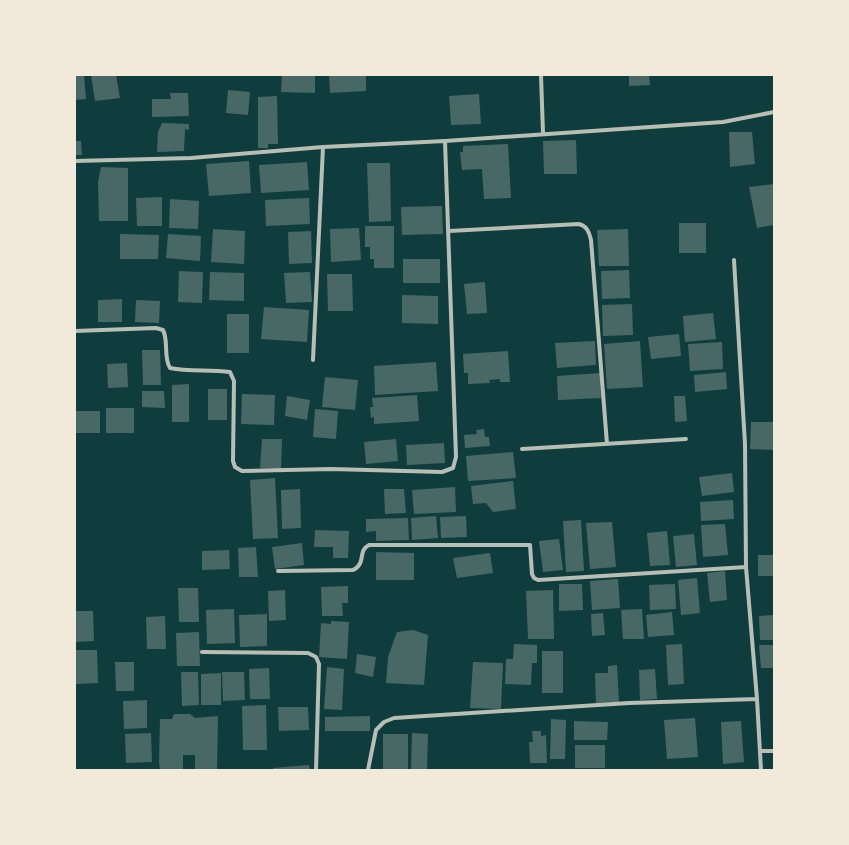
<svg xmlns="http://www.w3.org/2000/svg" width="849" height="845" font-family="Karla,sans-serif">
<rect width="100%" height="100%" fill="#0f3d3e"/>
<!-- building -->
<path fill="#486865" d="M75,75H84L86,99L75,100Z
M91,75H116L120,98L95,101Z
M282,75H315V93L281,92Z
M329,75H366V91L330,93Z
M629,75H649L650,85L629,86Z
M228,90L250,92L248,115L226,113Z
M170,93H188L189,116L152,117V99H171Z
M479,94L481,124L451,125L449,96Z
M277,96L278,144H268V148H258V97Z
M162,123L189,124V130L185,129L184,151L157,152L158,132Z
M729,132H752L755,164L730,167Z
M576,140L577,174H544L543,141Z
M75,141H81L82,155H75Z
M508,144L511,198L484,199L482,169L462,170L460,152H463V146Z
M249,161L251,193L209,196L206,164Z
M307,162L309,190L261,193L259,165Z
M367,163H390L391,221L369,222Z
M101,167L128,168V221H99L98,182Z
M774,184V225L757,228L749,187Z
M162,197V226H137L136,198Z
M309,198L310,224L266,226L265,200Z
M170,199L199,201L198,229L169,228Z
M442,206L443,234L402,235L401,207Z
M679,223H706V253H679Z
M365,226H394V268H374V259H370V247H365Z
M359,228L361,260L331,262L330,229Z
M213,229L245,231L244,264L211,262Z
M628,229L629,266H599L597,230Z
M311,231L312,263L289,264L288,232Z
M120,234L159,235L158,259H120Z
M168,234L201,236L200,261L166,258Z
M403,259H440V283H403Z
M629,270L630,298L602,299L601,271Z
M179,271L203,272L202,303L178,302Z
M210,272L244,273V301L209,300Z
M310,272L312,302L286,303L284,273Z
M327,274H352L353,311H328Z
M485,282L487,313L467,314L464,284Z
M402,295L438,296V324L402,323Z
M122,299V322H98V300Z
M136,300L160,301L159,323L135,322Z
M632,304L633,335L603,336L602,305Z
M264,307L309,310L307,342L261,339Z
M713,313L716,339L685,342L683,316Z
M227,314H249V353H227Z
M679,334L681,356L651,359L648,337Z
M595,341L596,365L557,368L555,343Z
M640,341L643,387L607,389L604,344Z
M722,342L723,369L690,371L688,344Z
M142,350H160L161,385H143Z
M508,351L510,382H500V379L489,380L490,383L468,384V373H464L463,354Z
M436,362L438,391L375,395L374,366Z
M127,363L128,387L108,388L107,364Z
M726,372L727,389L695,392L694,375Z
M600,373L601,398L558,400L557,376Z
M325,377L358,380L355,410L322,407Z
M189,384V422H172V385Z
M208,389H227V420H208Z
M142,391H164L165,408L142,407Z
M242,394L275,395L274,425L241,424Z
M417,395L419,421L374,424V417L371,418L370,407H373L372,398Z
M287,396L310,400L307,420L285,416Z
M674,396H685L687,421L675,422Z
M106,408H134V433H106Z
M315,409L338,411L336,439L313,437Z
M75,411H100V433H75Z
M751,422H774V450L750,449Z
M484,429L485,437H489L490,446L465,448L464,435L477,434L476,430Z
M262,439H282L281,469L260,468Z
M396,439L398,461L366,464L364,442Z
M444,443L445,463L407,465L406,445Z
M513,452L516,478L468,481L466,456Z
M732,473L734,492L702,496L699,477Z
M275,478L278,538L253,539L250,480Z
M513,481L516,509L493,512L486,503L473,504L471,486Z
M455,487L456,512L414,514L412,490Z
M300,489L301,528L282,529L281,490Z
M384,489H404L406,513L385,514Z
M733,500L734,519L701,521L700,502Z
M436,516L438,538L412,540L411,518Z
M466,516L467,537L441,538L440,517Z
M408,518L409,540L376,541V531L366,532V519Z
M581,520L584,571L566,572L563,521Z
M612,522L616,567L590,569L586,523Z
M725,524L728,555L703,557L701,525Z
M315,530L349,531L348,558H333V547H314Z
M667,531L670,565L650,566L647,533Z
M694,534L697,565L676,567L673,536Z
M559,539L563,570L543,572L539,541Z
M302,543L304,565L275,569L272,547Z
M256,547L258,577H239L238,548Z
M229,550L230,569L202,570V551Z
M376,552L414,553V580H376Z
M490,553L493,573L457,578L453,558Z
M758,555H774V576H758Z
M725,571L727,600L710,602L707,573Z
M697,578L700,613L681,615L678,580Z
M618,579L620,608L592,610L590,581Z
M559,584H582L583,610L559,611Z
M675,584L676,609L650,610L649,585Z
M348,586V603H342L343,616H322L321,587Z
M178,588H198L199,622H179Z
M285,590L286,620L269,621L268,591Z
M553,590L554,639H528L526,591Z
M234,609L235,643L207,644L206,610Z
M642,609L644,639H623L621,610Z
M75,611H93L94,641L75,642Z
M672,612L674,635L648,637L646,615Z
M603,613L605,635L592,636L591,614Z
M267,614V646L240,647L239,615Z
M774,615V640H760L759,616Z
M165,616L166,649H147L146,617Z
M331,621L349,622L347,659L319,657L321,623L331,624Z
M413,630L428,635L424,685L386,683L388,657L397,632Z
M199,632L200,666H177L176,633Z
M514,644L537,645V663H532L531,685L505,684L506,659H513Z
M682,644L684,684L668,685L666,645Z
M759,645H774V668H761Z
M75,650H97L98,683L75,684Z
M542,651H563V693H542Z
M357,654L376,657L373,677L355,673Z
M115,662H134V691H116Z
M473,662L503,663L501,709L470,708Z
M617,665L619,702L596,703L595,673H608V666Z
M327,667L344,669L342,710L324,709Z
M269,668L270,699H250L249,669Z
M655,669L657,699L640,700L639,670Z
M181,672H198L199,705L182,706Z
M222,672H244L245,700L223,701Z
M221,673V705H201V674Z
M147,700V728L124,729L123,701Z
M266,705L267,750H243L242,706Z
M278,707H308L309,730L279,731Z
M174,714H190L195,718L218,716L217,770H195V755H183V770H160L159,762L160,719H172Z
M370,716V731H325V717Z
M695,718L698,757L667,759L664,720Z
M551,719L566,720L565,759H550Z
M574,721L608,722L607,740H574Z
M741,721L744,762L723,764L721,722Z
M532,731H541V736L546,735L547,763H530L529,742H533Z
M151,733L152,762L126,763L125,734Z
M412,733L428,734L427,770H411Z
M383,734H408V770H383Z
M575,745H605V768H575Z
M309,765L310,770H273V768Z"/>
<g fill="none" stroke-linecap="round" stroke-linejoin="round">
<!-- minor -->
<path stroke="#b8beb3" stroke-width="4" d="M541,75L543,133
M75,161L191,158L323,147L445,141L723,122L774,112
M449,231L579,224C587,226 589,232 591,240L607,444
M734,260L745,444L746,567L757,699L761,770
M75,331L156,328L163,330C169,342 163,357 170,368C190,372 210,369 230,372L234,381L233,461L235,467L242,471L331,469L442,472L453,468L456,457L445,141
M313,360L323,147
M522,449L686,439
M278,571L353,570C367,563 357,551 369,545H530L532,574L534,578L538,580L746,567
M202,652L308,653L316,657L319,664L316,770
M760,751H774
M368,770L376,730L384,722L394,718L629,703L757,699"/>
</g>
<!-- border -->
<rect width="849" height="845" fill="none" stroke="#f1e9da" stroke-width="152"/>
</svg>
